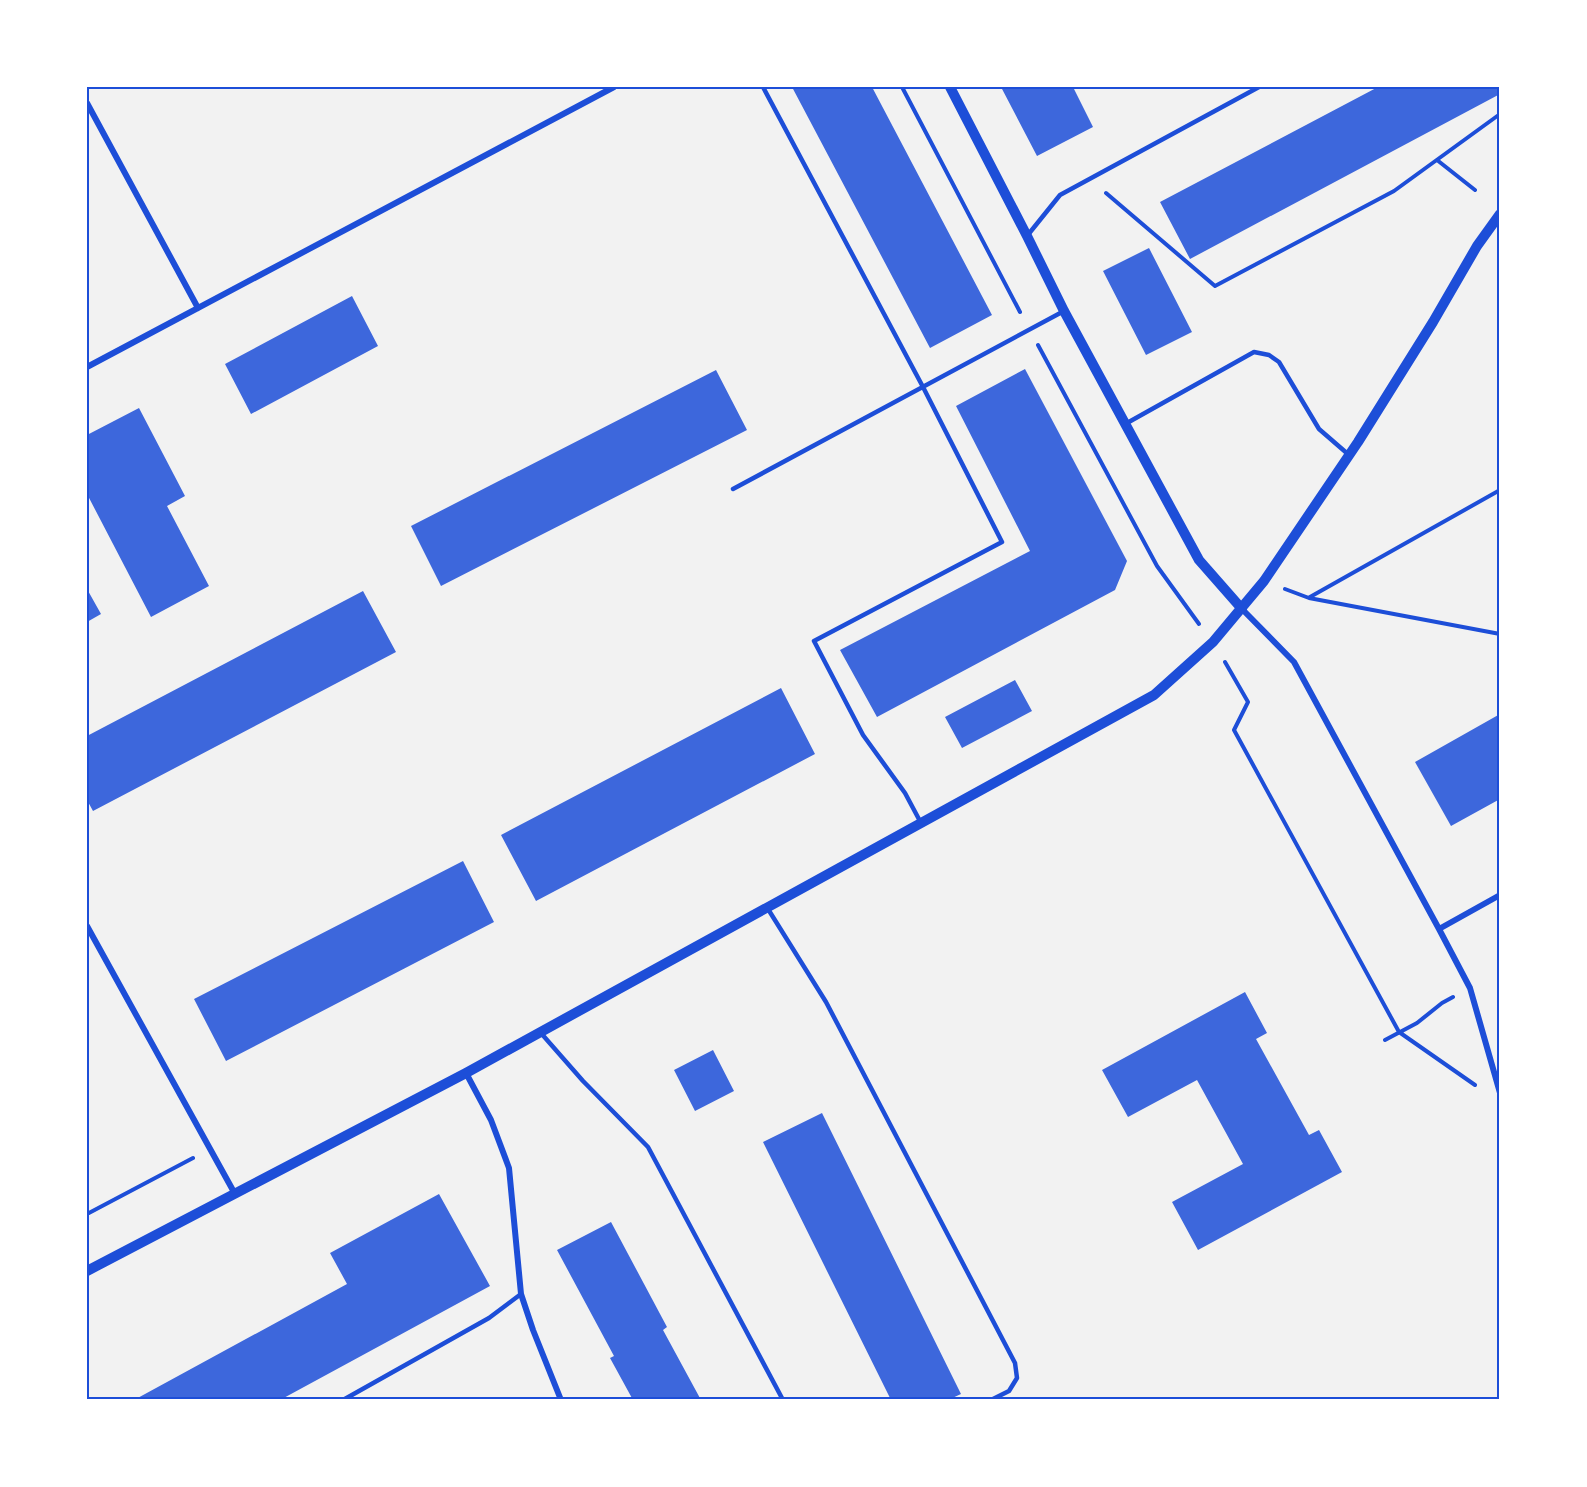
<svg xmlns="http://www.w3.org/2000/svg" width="1587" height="1487" font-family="Roboto,sans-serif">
<rect width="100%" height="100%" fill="#f2f2f2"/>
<!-- building -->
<path fill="#3d67dc" d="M792,87H872L992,315L930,348Z
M1001,87H1073L1093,127L1037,156Z
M1378,87H1500V94L1190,259L1160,202Z
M1149,248L1192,332L1146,355L1103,271Z
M352,296L378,346L251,414L225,364Z
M1025,369L1127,561L1115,590L877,717L840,650L1030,551L956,406Z
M716,370L747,430L441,586L411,526Z
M139,408L185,496L167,506L209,586L151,617L87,494V435Z
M87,589L101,614L87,622Z
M363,591L396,652L93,811L87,800V736Z
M1015,680L1032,711L962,748L945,717Z
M781,688L815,754L536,901L501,835Z
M1500,714V799L1451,826L1415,762Z
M463,861L494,922L226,1061L194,999Z
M1245,992L1267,1033L1256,1039L1309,1135L1319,1130L1342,1172L1198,1250L1172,1202L1243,1164L1197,1080L1128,1117L1102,1070Z
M713,1050L734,1091L695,1111L674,1070Z
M822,1113L961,1394L948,1400H891L763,1142Z
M439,1194L490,1286L280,1400H134L347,1284L330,1253Z
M611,1222L667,1327L663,1330L701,1400H633L610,1358L614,1356L557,1250Z"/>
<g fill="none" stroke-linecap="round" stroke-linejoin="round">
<!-- path -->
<path stroke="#1d4ed8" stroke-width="4" d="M902,87L1020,312
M1437,160L1475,190
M1106,193L1215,286L1394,191L1500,114
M1038,345L1157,566L1199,624
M1285,589L1309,598L1500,634
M1310,597L1500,490
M1225,662L1248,702L1234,730L1399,1032L1475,1085
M1385,1040L1417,1023L1442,1003L1453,997
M87,1214L193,1158"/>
<!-- service -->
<path stroke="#1d4ed8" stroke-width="4.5" d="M763,87L923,387L1002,542L814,641L863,735L905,793L921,823
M1027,236L1060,195L1259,87
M1127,423L1254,352L1269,355L1279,362L1319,429L1349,455
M733,489L1064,311
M768,909L826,1002L1015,1363L1017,1378L1009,1391L991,1400
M540,1032L583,1081L648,1147L783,1400
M343,1400L489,1318L521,1294"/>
<!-- minor -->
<path stroke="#1d4ed8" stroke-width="6" d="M87,103L198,308
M87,367L614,87
M1242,609L1294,662L1439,929L1470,988L1500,1093
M87,926L235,1194
M1439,929L1500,895
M466,1073L491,1120L509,1168L521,1294L533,1330L561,1400"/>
<!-- tertiary -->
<path stroke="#1d4ed8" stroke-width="10" d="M950,87L1027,236L1064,311L1199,560L1242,609
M87,1271L466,1073L1154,695L1213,642L1264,581L1358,442L1433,322L1477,246L1500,214"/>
</g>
<!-- border -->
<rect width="1587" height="1487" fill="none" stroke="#ffffff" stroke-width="177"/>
<rect x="88" y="88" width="1410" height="1310" fill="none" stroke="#1d4ed8" stroke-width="2"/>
</svg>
